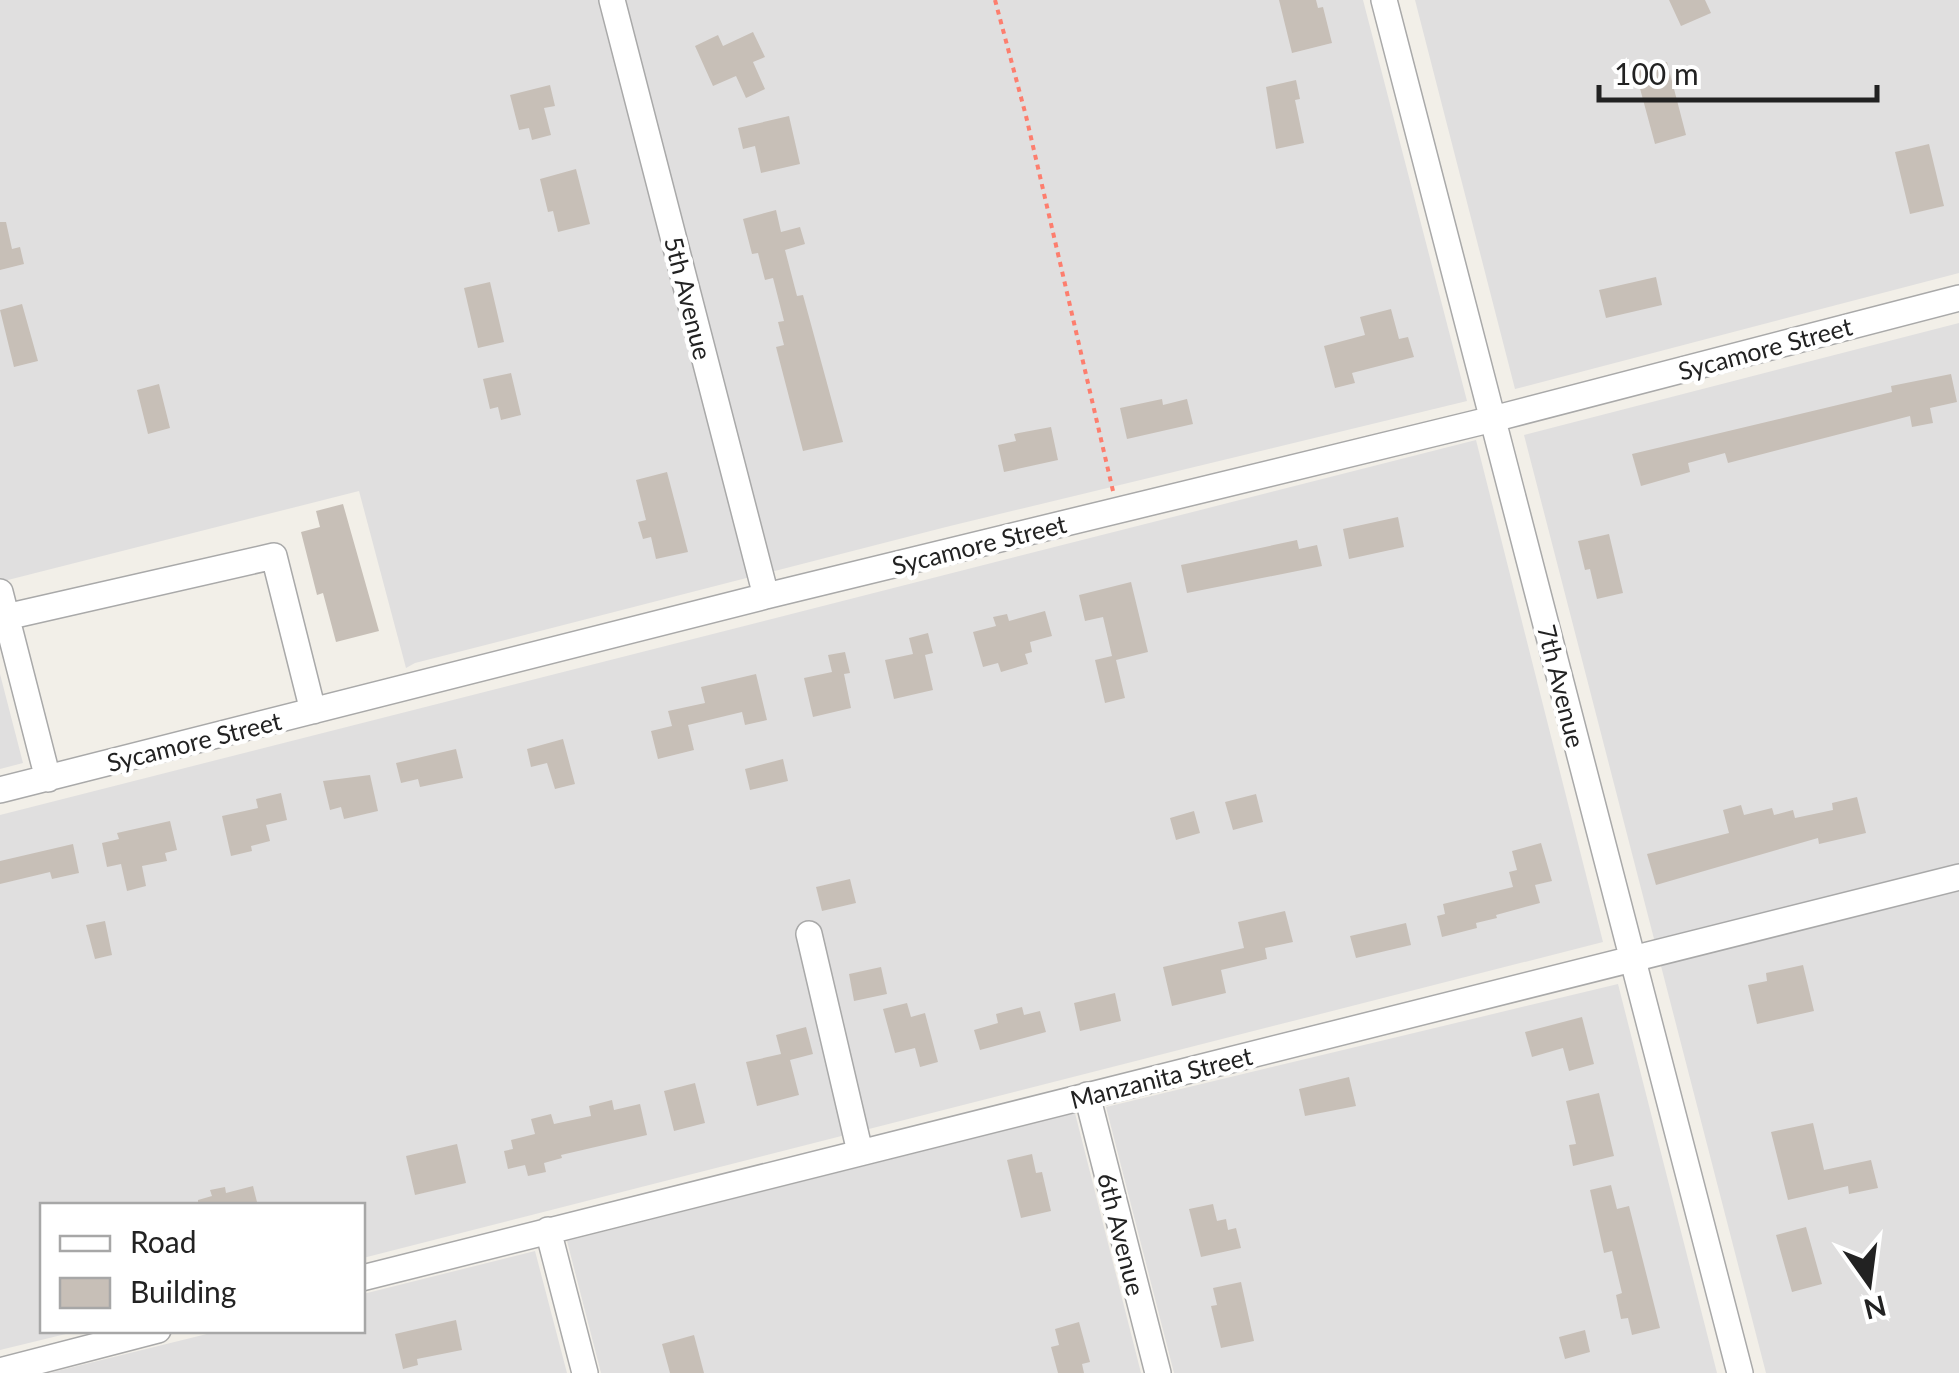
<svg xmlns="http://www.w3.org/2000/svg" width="1959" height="1373" font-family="Lato,sans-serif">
<rect width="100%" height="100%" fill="#f2efe8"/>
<!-- residential -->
<path fill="#e0dfdf" d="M0,0H1363L1467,401L946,527L415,663L406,668L359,491L0,582Z
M1415,0H1959V273L1515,389Z
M1959,323V1373H1766L1524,435Z
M1476,440L1603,942L363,1258L362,1206H42V1330L78,1331L0,1350V815Z
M0,674L23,763L0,769Z
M1618,984L1717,1373H1174L1106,1107Z
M1075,1113L1141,1373H601L567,1241Z
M535,1251L567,1373H49L219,1331L362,1330L363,1294Z"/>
<!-- building -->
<path fill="#c7bfb7" d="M1279,0H1316L1318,8L1323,7L1332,43L1292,53Z
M1669,0H1705L1711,13L1681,26Z
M753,32L765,57L753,62L765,89L746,98L736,76L713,86L695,46L718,35L723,46Z
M1667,62L1686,135L1655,144L1635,70Z
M1296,80L1300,99L1295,100L1304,143L1276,149L1266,87Z
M550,85L555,106L544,108L551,135L532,140L529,128L519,130L510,95Z
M789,116L800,164L761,173L755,146L743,149L738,128Z
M1929,144L1944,206L1910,214L1895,152Z
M576,169L590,224L558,232L553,211L548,212L540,179Z
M776,210L781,232L800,227L805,244L785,250L797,296L803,295L843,442L803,451L776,347L784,345L778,322L784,321L773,278L765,280L758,253L752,254L743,219Z
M0,222H6L12,249L20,247L24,264L0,270Z
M1656,277L1662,305L1606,318L1599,290Z
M490,282L504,342L478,348L464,288Z
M22,304L38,361L14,367L0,310Z
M1391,309L1399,339L1408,337L1414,357L1352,373L1355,383L1335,388L1324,346L1365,335L1360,317Z
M511,373L521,415L501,420L498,407L490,409L483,379Z
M1951,374L1957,402L1930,408L1933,423L1912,427L1910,416L1728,463L1725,453L1688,463L1690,472L1641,486L1632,454L1892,392L1891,386Z
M159,384L170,428L148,434L137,390Z
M1162,399L1163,405L1187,399L1193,424L1127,439L1120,408Z
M1051,427L1058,460L1004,472L998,445L1016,441L1014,434Z
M667,472L688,552L656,559L651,537L643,539L638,522L646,520L636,480Z
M343,504L379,631L336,642L323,593L317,595L301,532L320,527L316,511Z
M1398,517L1404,547L1349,559L1343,529Z
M1609,534L1623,593L1597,599L1590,569L1585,570L1578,541Z
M1297,540L1299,549L1317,545L1322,566L1187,593L1181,565Z
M1131,582L1148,652L1116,660L1125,698L1105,703L1095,660L1112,656L1103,617L1085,621L1079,595Z
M1045,611L1052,636L1030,642L1032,652L1025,654L1028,664L1001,672L998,663L983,667L973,632L996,626L993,617L1007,614L1009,621Z
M928,633L933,653L925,655L933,690L894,699L885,660L913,654L909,638Z
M845,652L850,673L844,674L851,708L813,717L804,678L832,672L828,655Z
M756,674L767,720L745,725L742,712L688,725L694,750L658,759L651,731L672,726L668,711L705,703L701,687Z
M563,739L575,784L555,789L547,763L531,767L527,749Z
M456,749L463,778L420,787L418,779L401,783L396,763Z
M783,759L788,781L750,790L745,769Z
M370,775L378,811L344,819L341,807L330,810L323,781Z
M281,793L287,820L266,825L270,841L251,846L252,851L231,856L222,816L258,808L256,799Z
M1256,794L1263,822L1233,830L1225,802Z
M1857,797L1866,833L1819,844L1818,838L1656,885L1647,854L1729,833L1723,810L1741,805L1744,815L1772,808L1774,815L1793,810L1795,818L1833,810L1832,803Z
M1194,811L1200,833L1176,840L1170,818Z
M170,821L177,850L165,853L167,861L142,866L146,886L127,891L121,864L107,867L102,843L119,839L117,833Z
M1541,843L1552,881L1535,885L1540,903L1496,915L1497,918L1476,923L1477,928L1442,937L1437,916L1445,914L1443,904L1513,887L1509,872L1517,870L1512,851Z
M73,844L79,873L52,879L50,872L0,884V861Z
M850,879L856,903L822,911L816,887Z
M1285,911L1293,942L1265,948L1267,959L1221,970L1226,993L1172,1006L1163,967L1244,948L1238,922Z
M105,921L112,955L95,959L86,925Z
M1406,923L1411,945L1356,958L1350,936Z
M1803,965L1814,1011L1757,1024L1748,985L1767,981L1766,973Z
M881,967L887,994L854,1001L849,974Z
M1115,993L1121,1021L1080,1031L1074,1003Z
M907,1003L911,1017L925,1013L938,1062L920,1067L915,1048L895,1053L883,1009Z
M1022,1007L1024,1015L1040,1011L1046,1032L980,1050L974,1030L998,1023L996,1014Z
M1582,1017L1594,1064L1569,1071L1563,1048L1532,1057L1525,1032Z
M806,1027L813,1054L790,1060L799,1095L757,1106L746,1062L781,1054L776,1035Z
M1349,1077L1356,1106L1305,1116L1299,1089Z
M695,1083L705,1123L674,1131L664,1091Z
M1599,1093L1614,1156L1573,1166L1569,1145L1576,1144L1566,1101Z
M612,1100L614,1110L640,1104L647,1135L561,1155L562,1158L544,1163L546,1172L528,1176L525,1165L508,1169L504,1151L513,1149L511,1140L535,1134L531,1119L551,1114L554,1124L591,1116L589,1106Z
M1813,1123L1824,1170L1871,1160L1878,1188L1849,1194L1848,1186L1788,1200L1771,1132Z
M457,1144L466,1183L415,1195L406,1156Z
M1032,1154L1036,1173L1042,1172L1051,1211L1021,1218L1007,1160Z
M1611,1185L1617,1209L1629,1206L1660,1328L1632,1335L1628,1318L1621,1319L1616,1295L1622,1293L1612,1251L1604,1253L1590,1190Z
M253,1186L258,1206H198V1200L212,1196L210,1190L225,1187L226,1193Z
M1213,1204L1217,1221L1226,1219L1228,1230L1236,1228L1241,1248L1201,1257L1189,1209Z
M1806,1227L1822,1284L1792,1292L1776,1235Z
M1241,1282L1254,1341L1221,1348L1211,1306L1217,1305L1213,1288Z
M456,1320L462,1350L417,1359L418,1365L403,1369L395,1334Z
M1079,1322L1090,1362L1082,1364L1084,1373H1058L1051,1347L1059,1345L1055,1329Z
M1585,1330L1590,1352L1565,1359L1559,1337Z
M694,1335L704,1373H670L662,1344Z"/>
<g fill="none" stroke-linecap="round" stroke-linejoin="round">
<!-- minor casing -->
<g stroke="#a9a9a9" stroke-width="28">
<path id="minor" d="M612,0L766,596
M1384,0L1740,1373
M0,592L48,779
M6,617L274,556L313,711
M0,790L766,596L1493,419L1959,298
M809,934L860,1152
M1087,1095L1158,1373
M548,1230L585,1373
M362,1278L1959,877
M0,1371L158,1330"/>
</g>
<!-- path -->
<path stroke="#fd7e6e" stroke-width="4" stroke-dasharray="5 5" stroke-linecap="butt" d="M995,0L1026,116L1113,491"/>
<!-- minor -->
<use href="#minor" stroke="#fff" stroke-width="25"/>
</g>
<g text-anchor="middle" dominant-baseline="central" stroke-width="9" stroke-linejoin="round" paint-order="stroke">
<!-- street labels -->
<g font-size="25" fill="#222" stroke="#fff">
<text transform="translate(689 298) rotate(76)">5th Avenue</text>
<text transform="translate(1765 348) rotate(-15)">Sycamore Street</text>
<text transform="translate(979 544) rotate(-14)">Sycamore Street</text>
<text transform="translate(1562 686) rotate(76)">7th Avenue</text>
<text transform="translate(194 741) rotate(-14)">Sycamore Street</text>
<text transform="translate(1161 1077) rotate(-14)">Manzanita Street</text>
<text transform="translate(1122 1234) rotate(76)">6th Avenue</text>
</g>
</g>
<!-- legend -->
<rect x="40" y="1203" width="325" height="130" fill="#ffffff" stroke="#a7a7a7" stroke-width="2.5"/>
<rect x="60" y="1236" width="50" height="15" fill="#ffffff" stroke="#a7a7a7" stroke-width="2.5"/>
<text x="130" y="1253" font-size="30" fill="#222222">Road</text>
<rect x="60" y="1278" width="50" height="30" fill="#c7bfb7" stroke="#a7a7a7" stroke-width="2.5"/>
<text x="130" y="1303" font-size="30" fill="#222222">Building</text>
<!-- north arrow -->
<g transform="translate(1869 1283) rotate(166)" stroke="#ffffff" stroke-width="8" paint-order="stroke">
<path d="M0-8L18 38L0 25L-18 38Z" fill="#222222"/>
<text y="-15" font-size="28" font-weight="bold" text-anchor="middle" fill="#222222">N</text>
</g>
<!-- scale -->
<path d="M1599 85v15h278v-15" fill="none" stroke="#222222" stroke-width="5"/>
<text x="1614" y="85" font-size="30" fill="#222222" stroke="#ffffff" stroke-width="8" paint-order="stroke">100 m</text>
</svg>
